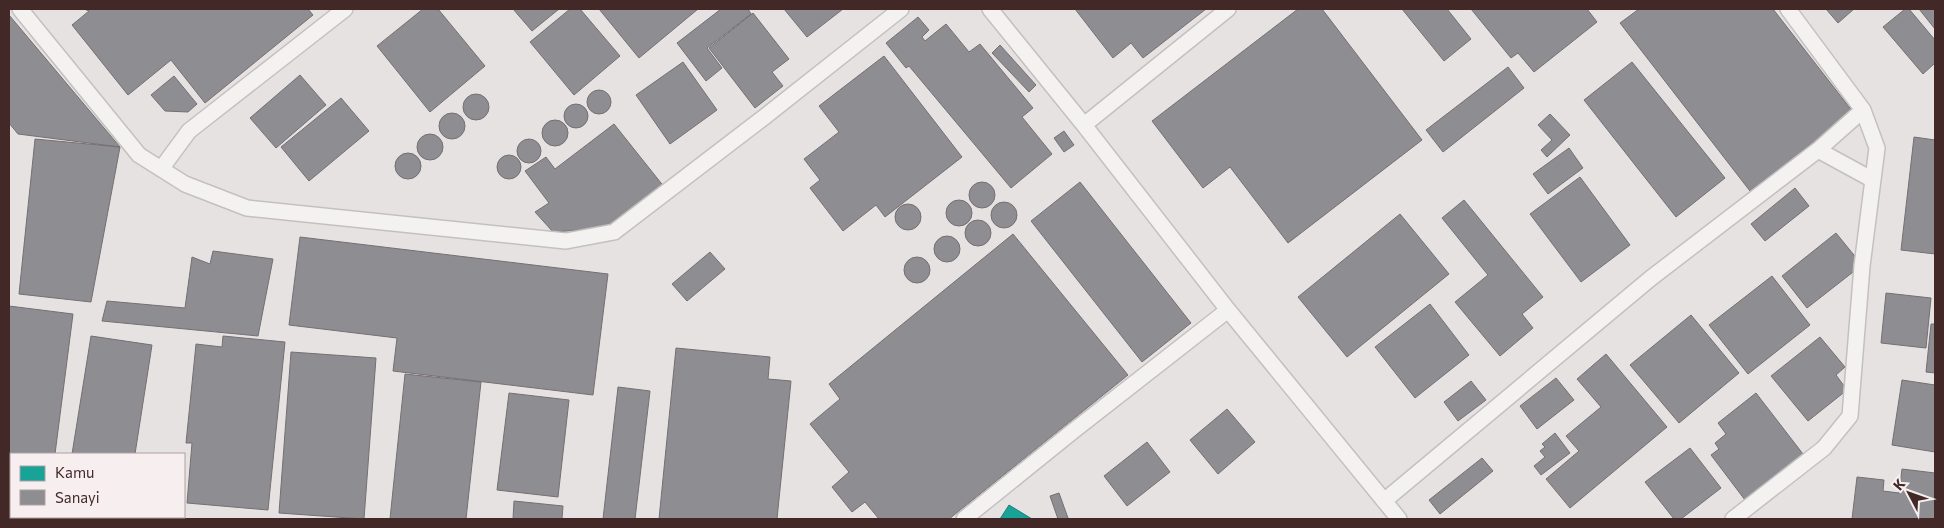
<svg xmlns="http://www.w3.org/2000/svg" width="1944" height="528" font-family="Commissioner,sans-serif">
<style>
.public{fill:#17a398;stroke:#247e76}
.industry{fill:#8d8d92;stroke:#766f72}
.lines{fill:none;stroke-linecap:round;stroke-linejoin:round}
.street-casing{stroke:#c5c0c0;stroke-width:18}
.street{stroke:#f4f1f1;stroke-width:15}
</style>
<rect width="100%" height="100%" fill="#e7e2e2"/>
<path class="public" d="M 1009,505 L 1032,519 L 1000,519 Z"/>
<path class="industry" d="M 84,9 L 308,9 L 313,15 L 205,103 L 171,60 L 128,95 L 72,25 L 89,11 Z
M 423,9 L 438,9 L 485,66 L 430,112 L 377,46 Z
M 513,9 L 559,9 L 532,31 Z
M 570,9 L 580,9 L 620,56 L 574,95 L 530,42 Z
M 599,9 L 698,9 L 639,58 Z
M 721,9 L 748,9 L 751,14 L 707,48 L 722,68 L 706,81 L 677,43 Z
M 784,9 L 843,9 L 807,37 Z
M 1075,9 L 1206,9 L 1143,58 L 1131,43 L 1113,58 Z
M 1298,9 L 1322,9 L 1422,140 L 1288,243 L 1230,167 L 1203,188 L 1152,121 Z
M 1402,9 L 1447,9 L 1471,39 L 1444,61 Z
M 1471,9 L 1587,9 L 1597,22 L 1534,72 L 1518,53 L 1511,58 Z
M 1639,9 L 1773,9 L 1853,112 L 1750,191 L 1620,23 Z
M 1826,9 L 1854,9 L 1838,23 Z
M 1905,9 L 1909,9 L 1935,40 L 1935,63 L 1923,74 L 1883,27 Z
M 1919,9 L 1935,9 L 1935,29 Z
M 753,13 L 789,59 L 772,72 L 783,86 L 755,108 L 709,48 Z
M 9,15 L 120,147 L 18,134 L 9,123 Z
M 918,17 L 929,30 L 922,37 L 925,41 L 946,24 L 969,52 L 980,44 L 1033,108 L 1022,117 L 1052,154 L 1011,188 L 909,66 L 906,68 L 886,43 Z
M 1000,45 L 1036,85 L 1029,92 L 992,53 Z
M 884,56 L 962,157 L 885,217 L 876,205 L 843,231 L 810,188 L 820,180 L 804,159 L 839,132 L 819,106 Z
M 683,62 L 717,110 L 670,144 L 636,95 Z
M 1632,62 L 1725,178 L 1676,217 L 1584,100 Z
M 1508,67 L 1524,88 L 1443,152 L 1426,130 Z
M 300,75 L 326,105 L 276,148 L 250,118 Z
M 174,76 L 197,104 L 188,112 L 165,111 L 151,95 Z
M587 102a12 12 0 1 1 24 0a12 12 0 1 1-24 0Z
M463 107a13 13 0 1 1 26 0a13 13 0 1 1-26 0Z
M 341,98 L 369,131 L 309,181 L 281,147 Z
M564 116a12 12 0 1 1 24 0a12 12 0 1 1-24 0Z
M439 126a13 13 0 1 1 26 0a13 13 0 1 1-26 0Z
M 1550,114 L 1570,135 L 1547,157 L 1541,150 L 1552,140 L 1538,125 Z
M542 133a13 13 0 1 1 26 0a13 13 0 1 1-26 0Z
M 614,124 L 665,188 L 609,228 L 553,232 L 535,212 L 549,203 L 525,171 L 546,157 L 555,169 Z
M 1064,131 L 1074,145 L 1064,152 L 1054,138 Z
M417 147a13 13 0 1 1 26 0a13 13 0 1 1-26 0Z
M 1914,137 L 1935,140 L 1935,254 L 1901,250 Z
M 35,139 L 120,147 L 91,302 L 19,294 Z
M517 151a12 12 0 1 1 24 0a12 12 0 1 1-24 0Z
M 1569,148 L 1583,168 L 1548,194 L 1533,174 Z
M395 166a13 13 0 1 1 26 0a13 13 0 1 1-26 0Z
M497 167a12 12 0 1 1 24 0a12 12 0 1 1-24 0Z
M 1580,177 L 1630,245 L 1581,282 L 1530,214 Z
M969 195a13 13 0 1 1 26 0a13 13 0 1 1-26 0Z
M 1080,182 L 1191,323 L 1142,362 L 1031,221 Z
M 1795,188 L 1809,206 L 1765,241 L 1751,224 Z
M946 213a13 13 0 1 1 26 0a13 13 0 1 1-26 0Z
M 1464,200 L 1543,297 L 1522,314 L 1533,328 L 1500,356 L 1455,302 L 1488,275 L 1442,218 Z
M991 215a13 13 0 1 1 26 0a13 13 0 1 1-26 0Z
M895 217a13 13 0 1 1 26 0a13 13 0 1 1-26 0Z
M 1400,214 L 1449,274 L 1347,357 L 1298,297 Z
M965 233a13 13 0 1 1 26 0a13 13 0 1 1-26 0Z
M 1836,233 L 1862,265 L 1807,308 L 1782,276 Z
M 1013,234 L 1128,375 L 949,519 L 879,519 L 865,502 L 852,512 L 832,487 L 849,472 L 810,424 L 840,399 L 829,384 Z
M934 249a13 13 0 1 1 26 0a13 13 0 1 1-26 0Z
M 300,237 L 608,274 L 593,395 L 393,371 L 397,338 L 289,325 Z
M 213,251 L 273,259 L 258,336 L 102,321 L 107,301 L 185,308 L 192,257 L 210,264 Z
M 710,252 L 725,269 L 687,301 L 672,284 Z
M904 270a13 13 0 1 1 26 0a13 13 0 1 1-26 0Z
M 1772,276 L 1810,325 L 1748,374 L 1709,325 Z
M 1886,293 L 1931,298 L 1926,348 L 1881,343 Z
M 1430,304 L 1469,355 L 1415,398 L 1375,347 Z
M 9,306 L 73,314 L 55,454 L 11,454 L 11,490 L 9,489 Z
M 1691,315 L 1739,373 L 1679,423 L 1630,365 Z
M 1931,324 L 1935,324 L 1935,373 L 1926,372 Z
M 91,336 L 152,345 L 135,454 L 72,454 Z
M 223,336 L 285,342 L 268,510 L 187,503 L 192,443 L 186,443 L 196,344 L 222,347 Z
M 1820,337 L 1845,367 L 1836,375 L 1847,390 L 1808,421 L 1771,376 Z
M 676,348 L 770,357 L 768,379 L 791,381 L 777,519 L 659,519 Z
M 291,352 L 376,358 L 364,519 L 279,513 Z
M 1606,354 L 1667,427 L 1570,508 L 1546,479 L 1579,451 L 1566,436 L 1601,407 L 1577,379 Z
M 405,374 L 481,382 L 466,519 L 390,519 Z
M 1556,378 L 1574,400 L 1537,429 L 1520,406 Z
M 1902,380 L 1935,385 L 1935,452 L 1892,445 Z
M 1471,381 L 1486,400 L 1458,421 L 1444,402 Z
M 618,387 L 650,391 L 635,519 L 603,519 Z
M 509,393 L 569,400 L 558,497 L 497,490 Z
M 1756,393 L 1803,454 L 1745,500 L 1711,455 L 1719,449 L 1715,443 L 1726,434 L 1718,423 Z
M 1227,409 L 1255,442 L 1218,474 L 1190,440 Z
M 1555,433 L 1570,453 L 1541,475 L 1534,466 L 1545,457 L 1540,451 L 1545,447 L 1542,444 Z
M 1147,442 L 1170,472 L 1127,506 L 1104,476 Z
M 1690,448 L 1721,488 L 1681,519 L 1674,519 L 1645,482 Z
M 1482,458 L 1493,471 L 1440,514 L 1429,500 Z
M 1902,469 L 1935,473 L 1935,519 L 1852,519 L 1857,477 L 1884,480 L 1883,491 L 1899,493 Z
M 1059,493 L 1068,518 L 1066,519 L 1058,519 L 1050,496 Z
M 514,501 L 563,506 L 562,519 L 513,519 Z"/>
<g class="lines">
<defs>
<path id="street" d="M 20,9 L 139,155 L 185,184 L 247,208 L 566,241 L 614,232 L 763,118 L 901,9
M 990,9 L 1084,125 L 1228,310 L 1399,519
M 1084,125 L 1228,9
M 1818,150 L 1873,180
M 161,169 L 189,131 L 345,9
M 1384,501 L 1651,278 L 1818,150 L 1863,110
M 964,519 L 1072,432 L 1228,310
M 1733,519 L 1824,448 L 1850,416 L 1862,266 L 1877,148 L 1863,110 L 1788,9"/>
</defs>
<use href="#street" class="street-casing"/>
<use href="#street" class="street"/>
</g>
<rect width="1944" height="528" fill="none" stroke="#422827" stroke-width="20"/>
<rect x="10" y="453" width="175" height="65" fill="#f7efef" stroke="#af9f9f"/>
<rect x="20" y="466" width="25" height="15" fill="#17a398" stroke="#af9f9f"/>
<text x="55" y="478" font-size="15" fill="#422827">Kamu</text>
<rect x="20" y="490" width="25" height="15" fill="#8d8d92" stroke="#af9f9f"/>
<text x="55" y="503" font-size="15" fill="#422827">Sanayi</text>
<g transform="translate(1909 493) rotate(311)" stroke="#f7efef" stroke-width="4" paint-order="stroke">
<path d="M0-4L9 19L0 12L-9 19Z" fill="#422827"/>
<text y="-8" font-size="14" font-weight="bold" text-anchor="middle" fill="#422827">K</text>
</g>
</svg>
